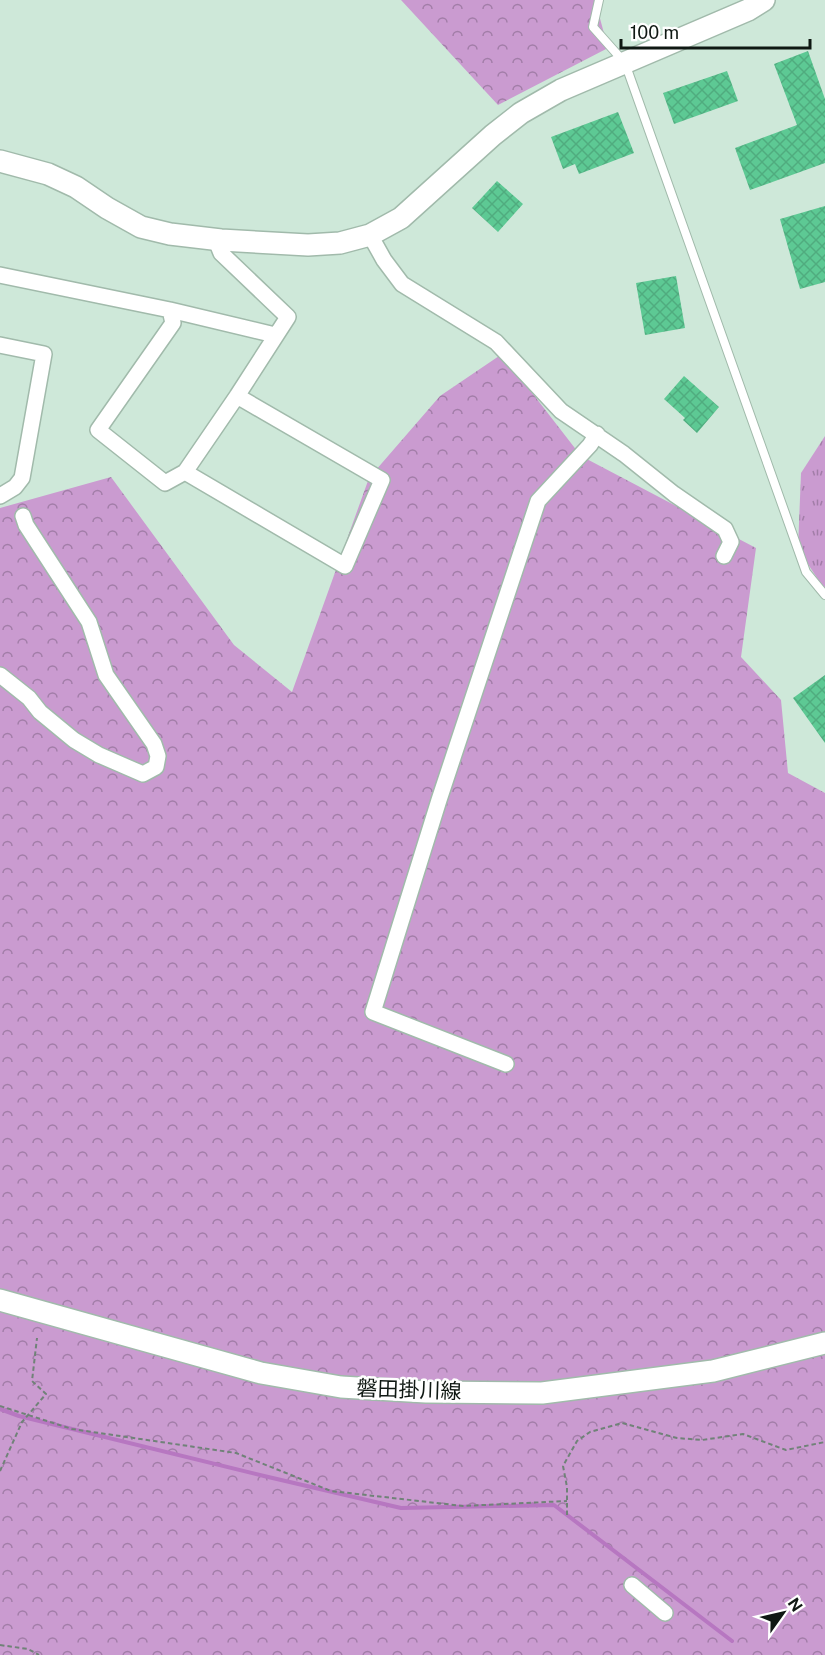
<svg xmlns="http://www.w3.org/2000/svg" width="825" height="1655" font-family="'Public Sans','Noto Sans JP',sans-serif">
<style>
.grass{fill:url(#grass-tufts)}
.forest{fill:url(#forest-crowns)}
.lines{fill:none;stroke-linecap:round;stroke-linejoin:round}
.stream{stroke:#b777c1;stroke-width:4}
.building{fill:url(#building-cross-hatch)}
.lane-casing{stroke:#a1baab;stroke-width:10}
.street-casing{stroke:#a1baab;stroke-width:18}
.secondary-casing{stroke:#a1baab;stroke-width:24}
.path{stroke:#708278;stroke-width:2;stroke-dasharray:4.5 3;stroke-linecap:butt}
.lane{stroke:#fff;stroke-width:8}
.street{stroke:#fff;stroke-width:15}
.secondary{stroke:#fff;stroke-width:21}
.labels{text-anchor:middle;stroke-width:5;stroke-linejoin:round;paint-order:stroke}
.street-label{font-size:21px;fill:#0f1813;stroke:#fff}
</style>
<defs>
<pattern id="grass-tufts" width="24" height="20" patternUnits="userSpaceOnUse" patternTransform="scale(1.5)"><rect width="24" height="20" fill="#ca9bd0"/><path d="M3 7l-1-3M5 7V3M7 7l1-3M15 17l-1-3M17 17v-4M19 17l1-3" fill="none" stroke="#a27da8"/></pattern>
<pattern id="forest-crowns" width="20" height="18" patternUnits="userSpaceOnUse" patternTransform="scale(1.5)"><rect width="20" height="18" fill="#ca9bd0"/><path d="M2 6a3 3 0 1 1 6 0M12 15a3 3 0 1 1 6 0" fill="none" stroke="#a27da8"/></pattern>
<pattern id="building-cross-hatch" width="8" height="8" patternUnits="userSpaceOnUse" patternTransform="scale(1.5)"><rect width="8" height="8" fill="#5dc994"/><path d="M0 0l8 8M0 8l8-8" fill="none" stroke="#50ac7f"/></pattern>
</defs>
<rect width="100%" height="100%" fill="#cee8d9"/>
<path class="grass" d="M 825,436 L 825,590 L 798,549 L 801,473 Z"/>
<path class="forest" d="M 401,0 L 595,0 L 608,48 L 498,105 Z
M 502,354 L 581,456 L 756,548 L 741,657 L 781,700 L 788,773 L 825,793 L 825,1655 L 0,1655 L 0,508 L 111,477 L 234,645 L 292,692 L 369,478 L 440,396 Z"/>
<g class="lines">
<path class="stream" d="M 0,1409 L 19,1416 L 264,1476 L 401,1508 L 554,1505 L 732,1641"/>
</g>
<path class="building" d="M 808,51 L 825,99 L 825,163 L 750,190 L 735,148 L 797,125 L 774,64 Z
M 727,71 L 738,101 L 674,124 L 663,93 Z
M 618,112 L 634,153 L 579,174 L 575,164 L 563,169 L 551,137 Z
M 497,181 L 523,204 L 498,232 L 472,208 Z
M 825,206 L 825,282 L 800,289 L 780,219 Z
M 676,276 L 685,328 L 645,335 L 636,283 Z
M 684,376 L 719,407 L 697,433 L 683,420 L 685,418 L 664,399 Z
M 825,675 L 825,743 L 793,698 Z"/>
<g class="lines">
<defs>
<path id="lane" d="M 599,0 L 593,27 L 625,63 L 806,572 L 825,595"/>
<path id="street" d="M 370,235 L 384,260 L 402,284 L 496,342 L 561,411 L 624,454 L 674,494 L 725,529 L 731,542 L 724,556
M 0,275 L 170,310 L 275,335
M 170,310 L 173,323 L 98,430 L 165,483 L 185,472 L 237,396 L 288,317 L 221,253 L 215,238
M 0,345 L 44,354 L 22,478 L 15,487 L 0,496
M 185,472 L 345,566 L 382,480 L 237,396
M 0,675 L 29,698 L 40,712 L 74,740 L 99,755 L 143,774 L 156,767 L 158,756 L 154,744 L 106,675 L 89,622 L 26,525 L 23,516
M 506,1064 L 373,1012 L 439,800 L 538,501 L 590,445 L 597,434
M 632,1585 L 665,1613"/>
<path id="secondary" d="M 0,161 L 48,174 L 76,187 L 107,208 L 141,227 L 170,234 L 221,240 L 308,245 L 340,243 L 370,235 L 401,218 L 493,135 L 521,113 L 561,90 L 748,10 L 764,0
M 0,1300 L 261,1373 L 341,1387 L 426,1392 L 542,1393 L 713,1371 L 825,1343"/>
</defs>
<use href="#lane" class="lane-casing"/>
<use href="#street" class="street-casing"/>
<use href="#secondary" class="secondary-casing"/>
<path class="path" d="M 0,1406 L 72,1429 L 236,1453 L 331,1491 L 463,1506 L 567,1501
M 0,1471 L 22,1422 L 46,1394 L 32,1381 L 37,1338
M 567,1515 L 567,1487 L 563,1466 L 577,1441 L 590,1432 L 622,1423 L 677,1438 L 702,1440 L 743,1434 L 786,1450 L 825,1442
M 0,1645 L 28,1649 L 39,1655"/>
<use href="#lane" class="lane"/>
<use href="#street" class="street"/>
<use href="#secondary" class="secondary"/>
</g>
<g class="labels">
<g class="street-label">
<text transform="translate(409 1390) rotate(2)" y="7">磐田掛川線</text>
</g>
</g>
<g transform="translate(783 1613) rotate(56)" stroke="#ffffff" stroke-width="4.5" paint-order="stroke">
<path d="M0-4.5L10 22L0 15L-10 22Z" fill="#0f1813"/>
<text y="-9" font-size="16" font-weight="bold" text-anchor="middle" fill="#0f1813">N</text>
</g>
<path d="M621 39v9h189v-9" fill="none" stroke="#0f1813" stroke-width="3"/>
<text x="630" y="39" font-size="18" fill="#0f1813" stroke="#ffffff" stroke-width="4.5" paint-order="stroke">100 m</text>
</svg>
